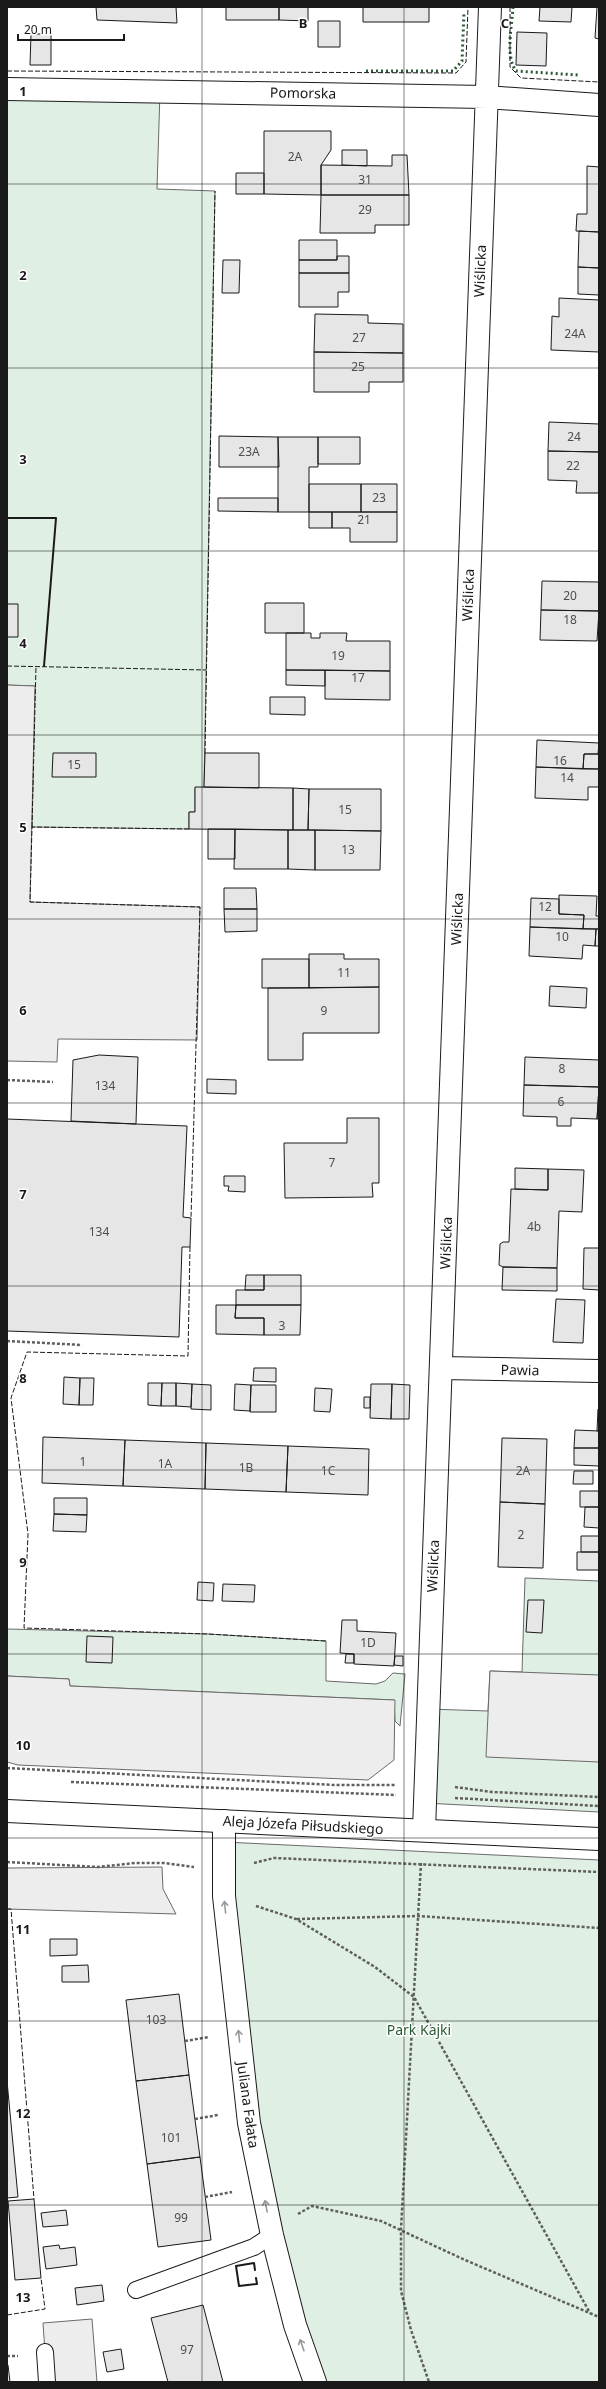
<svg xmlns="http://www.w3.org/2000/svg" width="606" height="2389" font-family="'Noto Sans',sans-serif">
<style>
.green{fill:#e0efe3;stroke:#6a6a6a}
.parking{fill:#ededed;stroke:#6a6a6a}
.building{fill:#e6e6e6;stroke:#1a1a1a}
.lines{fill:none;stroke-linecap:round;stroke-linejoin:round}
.service-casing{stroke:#1a1a1a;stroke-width:18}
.minor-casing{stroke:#1a1a1a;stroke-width:24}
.secondary-casing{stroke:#1a1a1a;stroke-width:24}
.path{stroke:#5f5f5f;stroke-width:2.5;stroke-dasharray:3 2;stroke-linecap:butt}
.service{stroke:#fff;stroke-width:16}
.minor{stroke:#fff;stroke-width:22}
.secondary{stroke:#fff;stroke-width:22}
.hedge{stroke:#2b5a34;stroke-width:3;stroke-dasharray:2 3;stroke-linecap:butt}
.fence{stroke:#1a1a1a;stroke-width:1;stroke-dasharray:5 2;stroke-linecap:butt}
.wall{stroke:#1a1a1a;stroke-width:2}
.oneway{stroke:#989898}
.grid{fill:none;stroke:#1a1a1a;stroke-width:1;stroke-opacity:0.55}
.labels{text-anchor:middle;stroke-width:3;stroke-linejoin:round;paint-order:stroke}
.number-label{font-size:12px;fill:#4d4d4d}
.street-label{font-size:14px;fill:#1a1a1a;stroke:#fff}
.park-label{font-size:14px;fill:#2b5a34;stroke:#fff}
.grid-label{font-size:13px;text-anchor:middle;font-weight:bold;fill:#1a1a1a;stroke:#fff;stroke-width:3;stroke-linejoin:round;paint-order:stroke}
</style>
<rect width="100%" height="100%" fill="#fff"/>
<path class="green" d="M 7,89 L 160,91 L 157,189 L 215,191 L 204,787 L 195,788 L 195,812 L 189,812 L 189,829 L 32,827 L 35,686 L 7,685 Z
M 525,1578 L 599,1581 L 599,1812 L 424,1803 L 428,1709 L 488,1711 L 490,1671 L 522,1672 Z
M 7,1629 L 208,1634 L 326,1641 L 326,1681 L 376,1684 L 385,1681 L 393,1673 L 405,1674 L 400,1726 L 395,1721 L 394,1700 L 70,1686 L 69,1679 L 7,1676 Z
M 224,1842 L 599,1860 L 599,2382 L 315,2382 L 272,2235 Z"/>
<path class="parking" d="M 7,685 L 35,686 L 30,902 L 200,907 L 197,1040 L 58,1039 L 57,1062 L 7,1061 Z
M 490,1671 L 599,1675 L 599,1762 L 486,1757 Z
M 7,1676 L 69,1679 L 70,1686 L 395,1700 L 394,1760 L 368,1780 L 18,1765 L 7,1762 Z
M 162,1867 L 163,1889 L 176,1914 L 7,1909 L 7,1868 Z
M 92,2319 L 97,2382 L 47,2382 L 43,2323 Z"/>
<path class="building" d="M 96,7 L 176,7 L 177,23 L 97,20 Z
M 226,7 L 279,7 L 279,20 L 226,20 Z
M 279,7 L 308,7 L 308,21 L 279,20 Z
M 363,7 L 429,7 L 429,22 L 363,22 Z
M 540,7 L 572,7 L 571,22 L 539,21 Z
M 597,7 L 599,7 L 599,39 L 595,38 Z
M 318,21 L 340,21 L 340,47 L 318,47 Z
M 517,32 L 547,33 L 546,66 L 516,65 Z
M 31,34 L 51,34 L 51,65 L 30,65 Z
M 264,131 L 331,131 L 331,150 L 321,165 L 321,195 L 264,194 Z
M 342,150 L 367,150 L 367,166 L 342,165 Z
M 392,155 L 407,155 L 409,195 L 321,195 L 321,165 L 392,166 Z
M 587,166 L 599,167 L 599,232 L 576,231 L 577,214 L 587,214 Z
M 236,173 L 264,173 L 264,194 L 236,194 Z
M 321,195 L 409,195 L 409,225 L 375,225 L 375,233 L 320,233 Z
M 579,231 L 599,232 L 599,268 L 578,267 Z
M 299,240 L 337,240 L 337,260 L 299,260 Z
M 337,256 L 349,256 L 349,273 L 299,273 L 299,260 L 337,260 Z
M 223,260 L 240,260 L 239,293 L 222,293 Z
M 578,267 L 599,268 L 599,295 L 578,294 Z
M 299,273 L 349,273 L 349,292 L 338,292 L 338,307 L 299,307 Z
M 559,298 L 599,300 L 599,352 L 551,350 L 552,316 L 559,317 Z
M 315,314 L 368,315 L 368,323 L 403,324 L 403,353 L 314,352 Z
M 314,352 L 403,353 L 403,382 L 369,382 L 369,392 L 314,392 Z
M 549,422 L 599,424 L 599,452 L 548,451 Z
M 219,436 L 278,437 L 279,467 L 219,467 Z
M 278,437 L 318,437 L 318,467 L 309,467 L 309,512 L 278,512 Z
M 318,437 L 360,437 L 360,464 L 318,464 Z
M 548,451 L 599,452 L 599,493 L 576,493 L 577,481 L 548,480 Z
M 309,484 L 361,484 L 361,512 L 309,512 Z
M 361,484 L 397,484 L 397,512 L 361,512 Z
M 218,498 L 278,498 L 278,512 L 218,511 Z
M 309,512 L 332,512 L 332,528 L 309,528 Z
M 332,512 L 397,512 L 397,542 L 350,542 L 350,528 L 332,528 Z
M 542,581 L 599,582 L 599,611 L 541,610 Z
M 265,603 L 304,603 L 304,633 L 265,633 Z
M 7,604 L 18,604 L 18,637 L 7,637 Z
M 541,610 L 599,611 L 597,641 L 540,640 Z
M 286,633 L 311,633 L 311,638 L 320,638 L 320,633 L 347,633 L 346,641 L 390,641 L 390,671 L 286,670 Z
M 286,670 L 325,670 L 325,686 L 286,685 Z
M 325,670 L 390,671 L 390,700 L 325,699 Z
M 270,697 L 305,697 L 305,715 L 270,714 Z
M 537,740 L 599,743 L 598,754 L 584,754 L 583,769 L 536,767 Z
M 53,753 L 96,753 L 96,777 L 52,777 Z
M 205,753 L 259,753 L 259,788 L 204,787 Z
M 584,754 L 599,754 L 599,769 L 583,769 Z
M 536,767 L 599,769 L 599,787 L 588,787 L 588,800 L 535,798 Z
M 195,787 L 293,788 L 293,830 L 189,829 L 189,812 L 195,812 Z
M 293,788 L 309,789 L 308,830 L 293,830 Z
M 309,789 L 381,789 L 381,831 L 308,830 Z
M 208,829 L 235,829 L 235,859 L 208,859 Z
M 235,829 L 288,830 L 288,869 L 234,869 Z
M 288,830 L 315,830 L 315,870 L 288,869 Z
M 315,830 L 381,831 L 380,870 L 315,870 Z
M 224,888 L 256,888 L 257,909 L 224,909 Z
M 559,895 L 597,896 L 596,916 L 599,916 L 599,929 L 583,929 L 584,915 L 559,914 Z
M 531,898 L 559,899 L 559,914 L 584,915 L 583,929 L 530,927 Z
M 224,909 L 257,909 L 257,931 L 225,932 Z
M 530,927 L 596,929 L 595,946 L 583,945 L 582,959 L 529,956 Z
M 596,929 L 599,929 L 599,946 L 595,946 Z
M 309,954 L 344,954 L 344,959 L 379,959 L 379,987 L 309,988 Z
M 262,959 L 309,959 L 309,988 L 262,988 Z
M 550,986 L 587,988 L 586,1008 L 549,1006 Z
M 379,987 L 379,1033 L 303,1033 L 303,1060 L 268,1060 L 268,988 Z
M 99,1055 L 138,1057 L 136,1124 L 71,1121 L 73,1060 Z
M 525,1057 L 599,1060 L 599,1087 L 524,1085 Z
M 207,1079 L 236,1080 L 236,1094 L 207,1093 Z
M 524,1085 L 599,1087 L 597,1119 L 571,1118 L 571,1126 L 557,1126 L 557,1117 L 523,1116 Z
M 599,1087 L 599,1119 L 597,1119 Z
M 347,1118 L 379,1118 L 379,1183 L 372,1183 L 373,1197 L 285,1198 L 284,1143 L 347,1143 Z
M 7,1119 L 187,1126 L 183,1217 L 191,1218 L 190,1247 L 182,1247 L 179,1337 L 7,1331 Z
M 515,1168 L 548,1169 L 548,1190 L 515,1189 Z
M 548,1169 L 584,1170 L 582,1212 L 559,1211 L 557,1268 L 503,1267 L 499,1265 L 500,1244 L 503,1242 L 509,1242 L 511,1189 L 548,1190 Z
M 224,1176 L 245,1176 L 245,1192 L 228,1191 L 229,1186 L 224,1186 Z
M 584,1248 L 599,1248 L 599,1290 L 583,1289 Z
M 503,1267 L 557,1268 L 557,1291 L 502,1290 Z
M 246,1275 L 264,1275 L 264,1290 L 245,1290 Z
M 264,1275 L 301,1275 L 301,1305 L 236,1305 L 236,1290 L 264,1290 Z
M 556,1299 L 585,1300 L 583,1343 L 553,1342 Z
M 216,1305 L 236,1305 L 235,1318 L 264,1318 L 264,1335 L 216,1334 Z
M 236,1305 L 301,1305 L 300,1335 L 264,1335 L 264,1318 L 235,1318 Z
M 254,1368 L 276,1368 L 276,1382 L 253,1381 Z
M 64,1377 L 80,1378 L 79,1405 L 63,1404 Z
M 80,1378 L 94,1378 L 93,1405 L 79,1405 Z
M 148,1383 L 162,1383 L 161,1406 L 148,1405 Z
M 162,1383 L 176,1383 L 176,1406 L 161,1406 Z
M 176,1383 L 192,1384 L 191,1407 L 176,1406 Z
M 192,1384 L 211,1385 L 211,1410 L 191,1409 Z
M 235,1384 L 251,1385 L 250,1411 L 234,1410 Z
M 371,1384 L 392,1384 L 391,1419 L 370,1418 Z
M 392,1384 L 410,1385 L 409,1419 L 391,1419 Z
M 251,1385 L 276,1385 L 276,1412 L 250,1412 Z
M 315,1388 L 332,1389 L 330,1412 L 314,1411 Z
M 364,1397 L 370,1397 L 370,1408 L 364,1408 Z
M 598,1409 L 599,1409 L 599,1431 L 597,1431 Z
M 575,1430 L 599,1431 L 599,1448 L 574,1448 Z
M 43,1437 L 125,1440 L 123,1486 L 42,1483 Z
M 502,1438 L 547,1439 L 545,1504 L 500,1502 Z
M 125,1440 L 206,1443 L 205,1489 L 123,1486 Z
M 206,1443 L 288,1446 L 286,1492 L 205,1489 Z
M 288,1446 L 369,1449 L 368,1495 L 286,1492 Z
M 574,1448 L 599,1448 L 599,1466 L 574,1465 Z
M 574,1471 L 593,1471 L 593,1484 L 573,1484 Z
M 580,1491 L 599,1491 L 599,1507 L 580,1507 Z
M 54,1498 L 87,1498 L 87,1515 L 54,1514 Z
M 500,1502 L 545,1504 L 543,1568 L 498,1567 Z
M 585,1507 L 599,1507 L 599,1528 L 584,1527 Z
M 54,1514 L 87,1515 L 86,1532 L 53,1531 Z
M 581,1536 L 599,1536 L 599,1552 L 581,1552 Z
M 577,1552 L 599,1552 L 599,1570 L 577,1570 Z
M 198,1582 L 214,1583 L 213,1601 L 197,1600 Z
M 223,1584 L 255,1585 L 254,1602 L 222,1601 Z
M 528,1600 L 544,1600 L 542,1633 L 526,1632 Z
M 342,1620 L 357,1620 L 357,1631 L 396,1633 L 394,1666 L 354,1664 L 354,1654 L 340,1653 Z
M 87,1636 L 113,1637 L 112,1663 L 86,1662 Z
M 346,1654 L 354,1654 L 354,1663 L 345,1663 Z
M 395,1656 L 403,1656 L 403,1666 L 394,1665 Z
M 50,1939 L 77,1939 L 77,1955 L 50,1956 Z
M 88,1965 L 89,1982 L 62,1982 L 62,1966 Z
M 179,1994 L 189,2075 L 136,2081 L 126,2000 Z
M 189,2075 L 200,2157 L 147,2164 L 136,2081 Z
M 7,2081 L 18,2197 L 7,2198 Z
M 200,2157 L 211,2240 L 158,2247 L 147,2164 Z
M 34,2199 L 41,2278 L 15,2280 L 8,2201 Z
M 66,2210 L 68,2225 L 43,2227 L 41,2213 Z
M 59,2245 L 60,2249 L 75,2247 L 77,2265 L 46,2269 L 43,2247 Z
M 102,2285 L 104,2301 L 77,2305 L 75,2288 Z
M 203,2305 L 223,2382 L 168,2382 L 151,2318 Z
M 121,2349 L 124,2369 L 107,2372 L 103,2352 Z
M 7,2365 L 8,2365 L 10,2382 L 7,2382 Z"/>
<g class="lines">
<defs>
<path id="service" d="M 136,2290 L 254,2247 L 272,2235
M 45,2352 L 47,2382"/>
<path id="minor" d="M 7,89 L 486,97 L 599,105
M 442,1368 L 599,1371
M 224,1821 L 224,1896 L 249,2123 L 272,2235 L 295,2325 L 315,2382
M 424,1830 L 490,7"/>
<path id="secondary" d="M 7,1811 L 599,1839"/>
</defs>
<use href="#service" class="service-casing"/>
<use href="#minor" class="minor-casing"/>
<use href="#secondary" class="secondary-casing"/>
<path class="path" d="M 7,1080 L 53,1082
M 7,1341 L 82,1345
M 7,1768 L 334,1785 L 396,1785
M 71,1782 L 396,1795
M 455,1787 L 492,1792 L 599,1797
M 455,1798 L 599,1806
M 7,1862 L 98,1867 L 135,1863 L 164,1863 L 194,1867
M 254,1863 L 274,1858 L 599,1872
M 421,1863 L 401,2229 L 401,2291 L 411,2330 L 429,2382
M 256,1906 L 296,1919 L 375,1967 L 414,1997 L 590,2313
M 297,1919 L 418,1916 L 599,1928
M 185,2041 L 209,2037
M 195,2119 L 218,2115
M 205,2197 L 232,2192
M 298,2214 L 312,2206 L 381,2221 L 465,2260 L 599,2317
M 7,2356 L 18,2356"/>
<use href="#service" class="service"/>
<use href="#minor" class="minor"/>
<use href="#secondary" class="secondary"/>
<path class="hedge" d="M 513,7 C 512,26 505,56 516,71 L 578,75
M 366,71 L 453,71 L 462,61 L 464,12"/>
<path class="fence" d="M 510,7 L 510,67 L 521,78 L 599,82
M 7,71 L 456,73 L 466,62 L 468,7
M 7,666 L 206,670
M 205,753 L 215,191
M 32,827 L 36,666
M 189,829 L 32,827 L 30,902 L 200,907 L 191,1218
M 190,1247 L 188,1356 L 27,1352 L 11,1398 L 28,1534 L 24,1628 L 208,1634 L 326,1641
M 7,1909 L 11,1909 L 34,2199
M 7,2315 L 45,2309 L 41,2278"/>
<path class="wall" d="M 7,518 L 56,518 L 44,666
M 255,2270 L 254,2263 L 236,2266 L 239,2286 L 257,2284 L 256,2278"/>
</g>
<defs><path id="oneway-shaft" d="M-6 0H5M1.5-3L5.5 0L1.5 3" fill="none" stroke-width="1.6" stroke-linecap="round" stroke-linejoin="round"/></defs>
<g class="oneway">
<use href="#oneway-shaft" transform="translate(225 1907) rotate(-96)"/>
<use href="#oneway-shaft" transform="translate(239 2036) rotate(-96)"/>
<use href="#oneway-shaft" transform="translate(266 2206) rotate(-101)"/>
<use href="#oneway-shaft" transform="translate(302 2345) rotate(-109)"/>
</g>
<path class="grid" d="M 202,7 L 202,2382M 404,7 L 404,2382M 7,184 L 599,184M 7,368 L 599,368M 7,551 L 599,551M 7,735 L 599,735M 7,919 L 599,919M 7,1103 L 599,1103M 7,1286 L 599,1286M 7,1470 L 599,1470M 7,1654 L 599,1654M 7,1838 L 599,1838M 7,2021 L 599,2021M 7,2205 L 599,2205"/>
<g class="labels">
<g class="number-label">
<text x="295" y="161">2A</text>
<text x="365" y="184">31</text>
<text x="365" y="214">29</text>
<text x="575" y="338">24A</text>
<text x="359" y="342">27</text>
<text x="358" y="371">25</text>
<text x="574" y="441">24</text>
<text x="249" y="456">23A</text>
<text x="573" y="470">22</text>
<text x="379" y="502">23</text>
<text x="364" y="524">21</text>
<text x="570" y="600">20</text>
<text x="570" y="624">18</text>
<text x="338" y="660">19</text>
<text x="358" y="682">17</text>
<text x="560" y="765">16</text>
<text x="74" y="769">15</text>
<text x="567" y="782">14</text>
<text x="345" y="814">15</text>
<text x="348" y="854">13</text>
<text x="545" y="911">12</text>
<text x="562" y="941">10</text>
<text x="344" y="977">11</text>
<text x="324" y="1015">9</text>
<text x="562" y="1073">8</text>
<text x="105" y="1090">134</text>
<text x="561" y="1106">6</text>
<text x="332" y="1167">7</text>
<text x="534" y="1231">4b</text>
<text x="99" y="1236">134</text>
<text x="282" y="1330">3</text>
<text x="83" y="1466">1</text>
<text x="165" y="1468">1A</text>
<text x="246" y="1472">1B</text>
<text x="328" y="1475">1C</text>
<text x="523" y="1475">2A</text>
<text x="521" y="1539">2</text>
<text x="368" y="1647">1D</text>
<text x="156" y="2024">103</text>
<text x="171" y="2142">101</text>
<text x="181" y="2222">99</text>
<text x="187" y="2354">97</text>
</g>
<g class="street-label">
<text transform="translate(303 93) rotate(1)" y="5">Pomorska</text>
<text transform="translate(480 271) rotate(-88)" y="5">Wiślicka</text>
<text transform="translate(468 595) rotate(-88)" y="5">Wiślicka</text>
<text transform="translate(457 919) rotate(-88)" y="5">Wiślicka</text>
<text transform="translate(446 1243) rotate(-88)" y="5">Wiślicka</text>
<text transform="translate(520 1370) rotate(1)" y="5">Pawia</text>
<text transform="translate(433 1566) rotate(-88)" y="5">Wiślicka</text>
<text transform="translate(303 1825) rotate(3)" y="5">Aleja Józefa Piłsudskiego</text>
<text transform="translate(248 2105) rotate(82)" y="5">Juliana Fałata</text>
</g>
<g class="park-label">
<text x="419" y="2035">Park Kajki</text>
</g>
</g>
<g class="grid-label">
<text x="303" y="28">B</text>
<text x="505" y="28">C</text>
<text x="23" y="96">1</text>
<text x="23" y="280">2</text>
<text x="23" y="464">3</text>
<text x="23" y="648">4</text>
<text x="23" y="832">5</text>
<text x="23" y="1015">6</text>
<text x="23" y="1199">7</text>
<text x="23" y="1383">8</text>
<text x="23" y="1567">9</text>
<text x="23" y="1750">10</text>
<text x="23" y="1934">11</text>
<text x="23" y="2118">12</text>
<text x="23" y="2302">13</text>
</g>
<rect width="606" height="2389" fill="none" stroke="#1a1a1a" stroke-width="16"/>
<path d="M18 34v6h106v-6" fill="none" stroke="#1a1a1a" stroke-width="2"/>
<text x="24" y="34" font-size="12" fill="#1a1a1a" stroke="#ffffff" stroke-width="3" paint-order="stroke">20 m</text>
</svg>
